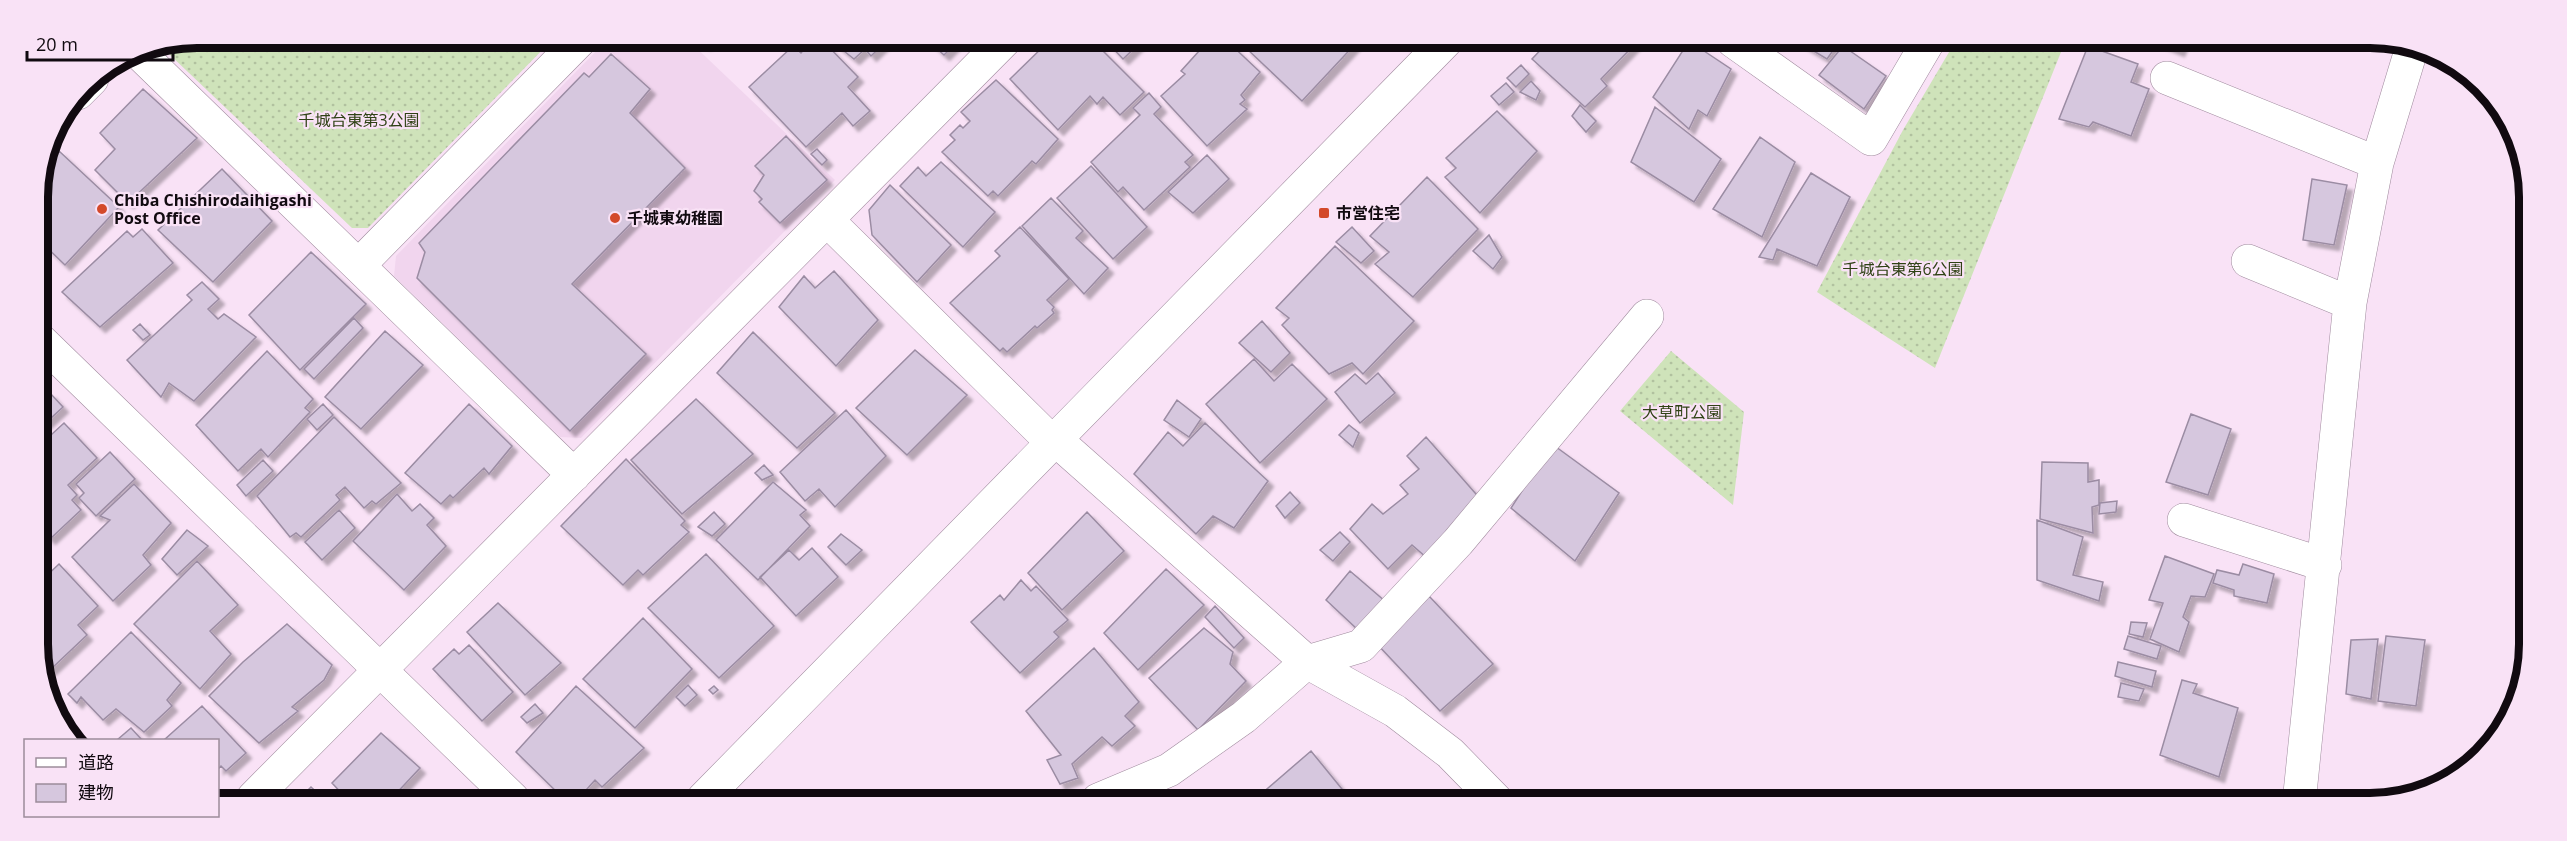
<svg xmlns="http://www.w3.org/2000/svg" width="2567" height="841" font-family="'Open Sans','Noto Sans JP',sans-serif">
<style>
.built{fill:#f1d5ee}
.grass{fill:url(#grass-dots)}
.building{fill:#d6c7de;stroke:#9b8ca3;stroke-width:1.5;filter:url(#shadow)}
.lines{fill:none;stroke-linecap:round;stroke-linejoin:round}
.minor-casing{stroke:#9f8a9d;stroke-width:34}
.tertiary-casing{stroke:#9f8a9d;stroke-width:34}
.minor{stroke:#fff;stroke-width:33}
.tertiary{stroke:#fff;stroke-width:33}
.poi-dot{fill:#d3492a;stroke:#f9e2f6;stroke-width:2}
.labels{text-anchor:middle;stroke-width:4.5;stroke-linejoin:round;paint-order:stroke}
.park-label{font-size:16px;fill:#2f4215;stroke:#f9e2f6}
.poi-label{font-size:16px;font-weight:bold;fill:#110a10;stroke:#f9e2f6;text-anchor:start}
.rim{fill:none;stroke:#110a10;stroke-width:8}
</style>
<defs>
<pattern id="grass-dots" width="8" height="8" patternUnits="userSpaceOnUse" patternTransform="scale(1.5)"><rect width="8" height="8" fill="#cfe3ba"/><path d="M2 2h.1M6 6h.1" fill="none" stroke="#b1c19f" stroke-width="1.8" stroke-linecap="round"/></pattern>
<filter id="shadow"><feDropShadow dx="5.5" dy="5.5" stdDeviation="1.5" flood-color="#0004"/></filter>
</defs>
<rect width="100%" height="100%" fill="#f9e2f6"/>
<path class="built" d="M 608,39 L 687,39 L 835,180 L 581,438 L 560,437 L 394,276 L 396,256 Z"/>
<path class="grass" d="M 197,38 L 554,38 L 368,228 L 352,228 L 168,53 L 169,43 Z
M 1955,42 L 2065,42 L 1935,368 L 1817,292 L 1903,130 Z
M 1671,351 L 1744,412 L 1733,505 L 1620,411 Z"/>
<path class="building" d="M 700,39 L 712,39 L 705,45 Z
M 813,39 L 821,39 L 858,77 L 848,87 L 870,111 L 853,126 L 842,113 L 806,147 L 749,87 L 793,46 L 801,53 Z
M 829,39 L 889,39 L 871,56 L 865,49 L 854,59 Z
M 926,39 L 958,39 L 959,40 L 944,55 Z
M 1050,40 L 1092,40 L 1144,92 L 1120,115 L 1103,97 L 1097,104 L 1090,96 L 1058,130 L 1010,79 Z
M 1105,40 L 1143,40 L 1123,59 Z
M 1209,40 L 1226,40 L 1260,72 L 1241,95 L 1245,100 L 1240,104 L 1247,109 L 1207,146 L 1161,96 L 1185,74 L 1181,71 Z
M 1253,40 L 1359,40 L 1302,101 L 1246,48 Z
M 1549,41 L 1638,41 L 1601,79 L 1607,86 L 1585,107 L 1532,59 Z
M 1689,41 L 1731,69 L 1707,116 L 1698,110 L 1689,129 L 1653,97 Z
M 1797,41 L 1839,42 L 1827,59 Z
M 2157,42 L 2183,42 L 2179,51 Z
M 1843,46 L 1886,76 L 1864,109 L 1819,75 Z
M 2088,46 L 2138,64 L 2131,82 L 2149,89 L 2131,136 L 2093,122 L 2089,127 L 2059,119 Z
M 611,54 L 650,89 L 630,113 L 685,168 L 572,284 L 646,354 L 570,431 L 417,278 L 425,252 L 419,243 L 584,73 L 589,77 Z
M 1521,65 L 1529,74 L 1516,87 L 1507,78 Z
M 996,80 L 1058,139 L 1036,164 L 1032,161 L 998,196 L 993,191 L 988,196 L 942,152 L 955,140 L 950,135 L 960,125 L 963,128 L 970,121 L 961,112 Z
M 1531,81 L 1540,91 L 1536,100 L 1520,92 Z
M 1506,83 L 1514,92 L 1499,105 L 1491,96 Z
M 143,89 L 197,138 L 128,203 L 95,170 L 115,149 L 100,133 Z
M 1149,93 L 1161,107 L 1154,114 L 1193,155 L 1185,162 L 1190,167 L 1144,210 L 1123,187 L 1118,192 L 1091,162 L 1140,115 L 1133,108 Z
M 1580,105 L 1596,121 L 1586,132 L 1572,116 Z
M 1655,107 L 1721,159 L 1694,202 L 1631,162 Z
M 1497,111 L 1537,151 L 1480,213 L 1445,177 L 1456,168 L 1446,158 Z
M 786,136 L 827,180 L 780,223 L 759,202 L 762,199 L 754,191 L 764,175 L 755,166 Z
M 1760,137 L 1795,162 L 1762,237 L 1713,209 Z
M 817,149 L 827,160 L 822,165 L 811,154 Z
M 59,151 L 119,207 L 65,265 L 38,239 L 38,187 L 42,169 Z
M 1207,155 L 1229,179 L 1193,213 L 1168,192 Z
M 941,162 L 995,212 L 963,247 L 900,186 L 918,167 L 926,176 Z
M 1091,166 L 1147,227 L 1113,259 L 1057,198 Z
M 222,169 L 272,221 L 213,282 L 158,230 Z
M 1811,173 L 1850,197 L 1817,266 L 1777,249 L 1773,260 L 1759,257 Z
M 1427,177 L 1478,229 L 1413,297 L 1375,264 L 1389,252 L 1370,236 Z
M 2312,179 L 2347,185 L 2334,245 L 2303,240 Z
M 890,185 L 951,245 L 917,282 L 872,235 L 869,210 Z
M 1051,198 L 1083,231 L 1076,238 L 1108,268 L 1084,294 L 1022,226 Z
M 1020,227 L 1069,279 L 1047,300 L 1054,307 L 1052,310 L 1054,313 L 1037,328 L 1035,326 L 1007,352 L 1003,348 L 1000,351 L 950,303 L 1000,256 L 995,251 Z
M 1352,227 L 1374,251 L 1361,263 L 1336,242 Z
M 142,229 L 173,263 L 100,327 L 62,292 L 127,231 L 133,237 Z
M 1489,235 L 1502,257 L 1493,269 L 1473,251 Z
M 1335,246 L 1414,321 L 1363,374 L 1352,363 L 1329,374 L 1282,325 L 1289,318 L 1276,308 Z
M 311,252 L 366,304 L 300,370 L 249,315 Z
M 834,271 L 878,320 L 836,366 L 779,307 L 804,276 L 815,288 Z
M 202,282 L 219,299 L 208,309 L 218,319 L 224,314 L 256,337 L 194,401 L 169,383 L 161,397 L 127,360 L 192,300 L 187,295 Z
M 354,318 L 363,328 L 314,379 L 304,369 Z
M 1262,321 L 1290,353 L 1271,372 L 1239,343 Z
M 140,324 L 150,335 L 143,340 L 133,330 Z
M 385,331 L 423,365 L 361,429 L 325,397 Z
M 753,332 L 835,413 L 797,448 L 717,373 Z
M 915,350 L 967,395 L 907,455 L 856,408 Z
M 267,351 L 313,399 L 305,408 L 310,412 L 268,457 L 261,449 L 238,471 L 196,425 Z
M 1254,359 L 1274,381 L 1292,364 L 1327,399 L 1260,463 L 1206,404 Z
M 1378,373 L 1395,393 L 1360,423 L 1335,392 L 1355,374 L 1366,384 Z
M 50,393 L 63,407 L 39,429 L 39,403 Z
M 696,399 L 753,454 L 682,514 L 631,460 Z
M 1177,400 L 1201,419 L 1189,437 L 1164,420 Z
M 323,404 L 333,415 L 317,430 L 307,419 Z
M 469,404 L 512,446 L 489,474 L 484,468 L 453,498 L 450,495 L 441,504 L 405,473 Z
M 846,410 L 886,456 L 835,507 L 819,489 L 805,501 L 780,472 Z
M 2191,414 L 2231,429 L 2208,495 L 2166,482 Z
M 334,417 L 401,483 L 376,504 L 372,501 L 364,508 L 345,487 L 336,495 L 340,500 L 301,537 L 296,533 L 290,537 L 257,496 Z
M 64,423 L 97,458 L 68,485 L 77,495 L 72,500 L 81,510 L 50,539 L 40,528 L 39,446 Z
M 1205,423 L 1268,481 L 1234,528 L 1213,516 L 1196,534 L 1134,474 L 1168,432 L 1183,446 Z
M 1349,425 L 1359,433 L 1353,447 L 1339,435 Z
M 1426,437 L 1483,502 L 1427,558 L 1412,545 L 1388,569 L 1350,529 L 1372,504 L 1383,514 L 1408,494 L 1400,485 L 1419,469 L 1407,456 Z
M 1552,444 L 1619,493 L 1575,561 L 1511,508 Z
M 110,452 L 135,479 L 96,516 L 79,498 L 84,493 L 76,484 Z
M 626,459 L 685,521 L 681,525 L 689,532 L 643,575 L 638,570 L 623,585 L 561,526 Z
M 263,460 L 273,471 L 246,496 L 237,485 Z
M 2042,462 L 2088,463 L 2088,482 L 2099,480 L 2099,505 L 2092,507 L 2093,533 L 2040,519 Z
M 764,465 L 773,475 L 762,480 L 755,473 Z
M 773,482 L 806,510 L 800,515 L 810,526 L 758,580 L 716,540 Z
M 134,484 L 171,523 L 143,555 L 151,565 L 113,601 L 72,557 L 110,520 L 100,516 Z
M 1290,492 L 1300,503 L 1285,518 L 1276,506 Z
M 397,494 L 412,511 L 420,504 L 434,518 L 427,525 L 446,546 L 404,590 L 353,541 Z
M 2117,501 L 2116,512 L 2099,514 L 2100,503 Z
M 339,510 L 355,528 L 322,560 L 305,542 Z
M 714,512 L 725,524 L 712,536 L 698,527 Z
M 1087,512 L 1124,551 L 1062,610 L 1028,573 Z
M 2037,520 L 2083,537 L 2073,575 L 2103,582 L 2099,601 L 2037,580 Z
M 187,530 L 208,546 L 177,575 L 162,559 Z
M 1340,532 L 1350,542 L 1333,561 L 1320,550 Z
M 841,534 L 862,550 L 846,565 L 828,547 Z
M 812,548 L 838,577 L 796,616 L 760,577 L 789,550 L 799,560 Z
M 706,554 L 774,626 L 719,678 L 648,608 Z
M 2165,556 L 2214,574 L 2205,597 L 2191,596 L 2183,617 L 2189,622 L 2179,652 L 2150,639 L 2163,603 L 2149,600 Z
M 197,561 L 238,605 L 210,631 L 231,654 L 200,689 L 134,624 Z
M 59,564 L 98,606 L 78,625 L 87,635 L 50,670 L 43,662 L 40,665 L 40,582 Z
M 2243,564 L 2274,574 L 2267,603 L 2234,596 L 2234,590 L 2213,583 L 2217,570 L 2239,575 Z
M 1166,569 L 1204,605 L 1138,670 L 1104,633 Z
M 1350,571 L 1386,602 L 1357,629 L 1326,600 Z
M 1021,580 L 1031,591 L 1036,586 L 1068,620 L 1054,632 L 1059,637 L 1020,673 L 971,622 L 1000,595 L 1004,600 Z
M 1429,596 L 1493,664 L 1440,711 L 1377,644 Z
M 498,603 L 561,663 L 525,695 L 467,632 Z
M 1215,606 L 1244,638 L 1234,648 L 1205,617 Z
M 643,618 L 692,669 L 635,728 L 583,679 Z
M 2131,622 L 2147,623 L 2143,637 L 2129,634 Z
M 287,624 L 332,665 L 324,680 L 292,707 L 298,711 L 259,743 L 209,696 L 243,662 Z
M 1204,628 L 1233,652 L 1230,664 L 1246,681 L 1198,730 L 1149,678 Z
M 131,632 L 181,683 L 167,700 L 172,706 L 144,732 L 116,709 L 103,720 L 81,697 L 77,703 L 68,694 Z
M 2128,636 L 2161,646 L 2157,659 L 2124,649 Z
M 2386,636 L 2425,640 L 2416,706 L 2378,701 Z
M 2378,639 L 2371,699 L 2346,694 L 2351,640 Z
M 469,645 L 513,692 L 482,721 L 433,669 L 454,649 L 459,654 Z
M 1094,648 L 1139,702 L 1125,716 L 1135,726 L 1112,746 L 1102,737 L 1072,764 L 1078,778 L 1060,784 L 1047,760 L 1061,755 L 1026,711 Z
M 2118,662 L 2156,671 L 2152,687 L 2115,676 Z
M 2182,680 L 2197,684 L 2193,693 L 2238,708 L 2219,777 L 2160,755 Z
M 2121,683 L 2144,689 L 2139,701 L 2118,697 Z
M 688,685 L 697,695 L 685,706 L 676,697 Z
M 576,686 L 644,748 L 602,787 L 595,780 L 578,799 L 564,799 L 516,752 Z
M 714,686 L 718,690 L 713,694 L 709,690 Z
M 535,704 L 543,713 L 527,723 L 521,717 Z
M 202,706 L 246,753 L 226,771 L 221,766 L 218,769 L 218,740 L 164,740 Z
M 131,728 L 142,740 L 117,740 Z
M 381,733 L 420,768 L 391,799 L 346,798 L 332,783 Z
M 1311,751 L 1346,794 L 1338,801 L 1253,801 Z
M 311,787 L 323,798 L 300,798 Z
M 602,792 L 608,799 L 594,799 Z"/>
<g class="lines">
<defs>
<path id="minor" d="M 1733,41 L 1871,139 L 1928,42
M 136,50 L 574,475
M 2167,78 L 2377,163
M 78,93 L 92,79
M 827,220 L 1053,443
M 2248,261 L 2350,303
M 359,265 L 582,38
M 39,339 L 513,799
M 1056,440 L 1307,662 L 1395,711 L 1450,753 L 1497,801
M 2184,520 L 2325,565
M 253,798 L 1005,40
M 1098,800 L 1169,770 L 1244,717 L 1307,662 L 1361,646 L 1458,542 L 1647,316
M 2299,803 L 2350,303 L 2377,163 L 2413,44"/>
<path id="tertiary" d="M 703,799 L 1446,41"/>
</defs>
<use href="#minor" class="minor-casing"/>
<use href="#tertiary" class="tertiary-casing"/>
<use href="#minor" class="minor"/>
<use href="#tertiary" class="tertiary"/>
</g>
<g class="poi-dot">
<circle cx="102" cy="209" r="6"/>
<rect x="1318" y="207" width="12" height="12" rx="3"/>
<circle cx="615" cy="218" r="6"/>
</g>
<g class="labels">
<g class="park-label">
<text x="359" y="126">千城台東第3公園</text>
<text x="1903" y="275">千城台東第6公園</text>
<text x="1682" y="418">大草町公園</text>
</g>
<g class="poi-label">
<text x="114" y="206">Chiba Chishirodaihigashi<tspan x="114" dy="18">Post Office</tspan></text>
<text x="1336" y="219">市営住宅</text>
<text x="627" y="224">千城東幼稚園</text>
</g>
</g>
<path d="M0 0H2567V841H0ZM197 48H2370A149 149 0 0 1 2519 197V644A149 149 0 0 1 2370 793H197A149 149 0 0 1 48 644V197A149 149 0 0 1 197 48Z" fill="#f9e2f6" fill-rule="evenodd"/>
<path class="rim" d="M197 48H2370A149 149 0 0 1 2519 197V644A149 149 0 0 1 2370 793H197A149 149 0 0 1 48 644V197A149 149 0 0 1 197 48Z"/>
<rect x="24" y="739" width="195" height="78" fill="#f9e2f6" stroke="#9c8c9a" stroke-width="1.5"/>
<rect x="36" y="758" width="30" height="9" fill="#ffffff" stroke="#9c8c9a" stroke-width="1.5"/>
<text x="78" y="769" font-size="18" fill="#110a10">道路</text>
<rect x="36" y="784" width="30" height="18" fill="#d6c7de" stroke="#9c8c9a" stroke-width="1.5"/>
<text x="78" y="799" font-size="18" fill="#110a10">建物</text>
<path d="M27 51v9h146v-9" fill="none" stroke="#110a10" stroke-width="3"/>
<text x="36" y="51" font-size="18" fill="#110a10" stroke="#f9e2f6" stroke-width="4.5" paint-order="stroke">20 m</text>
</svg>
